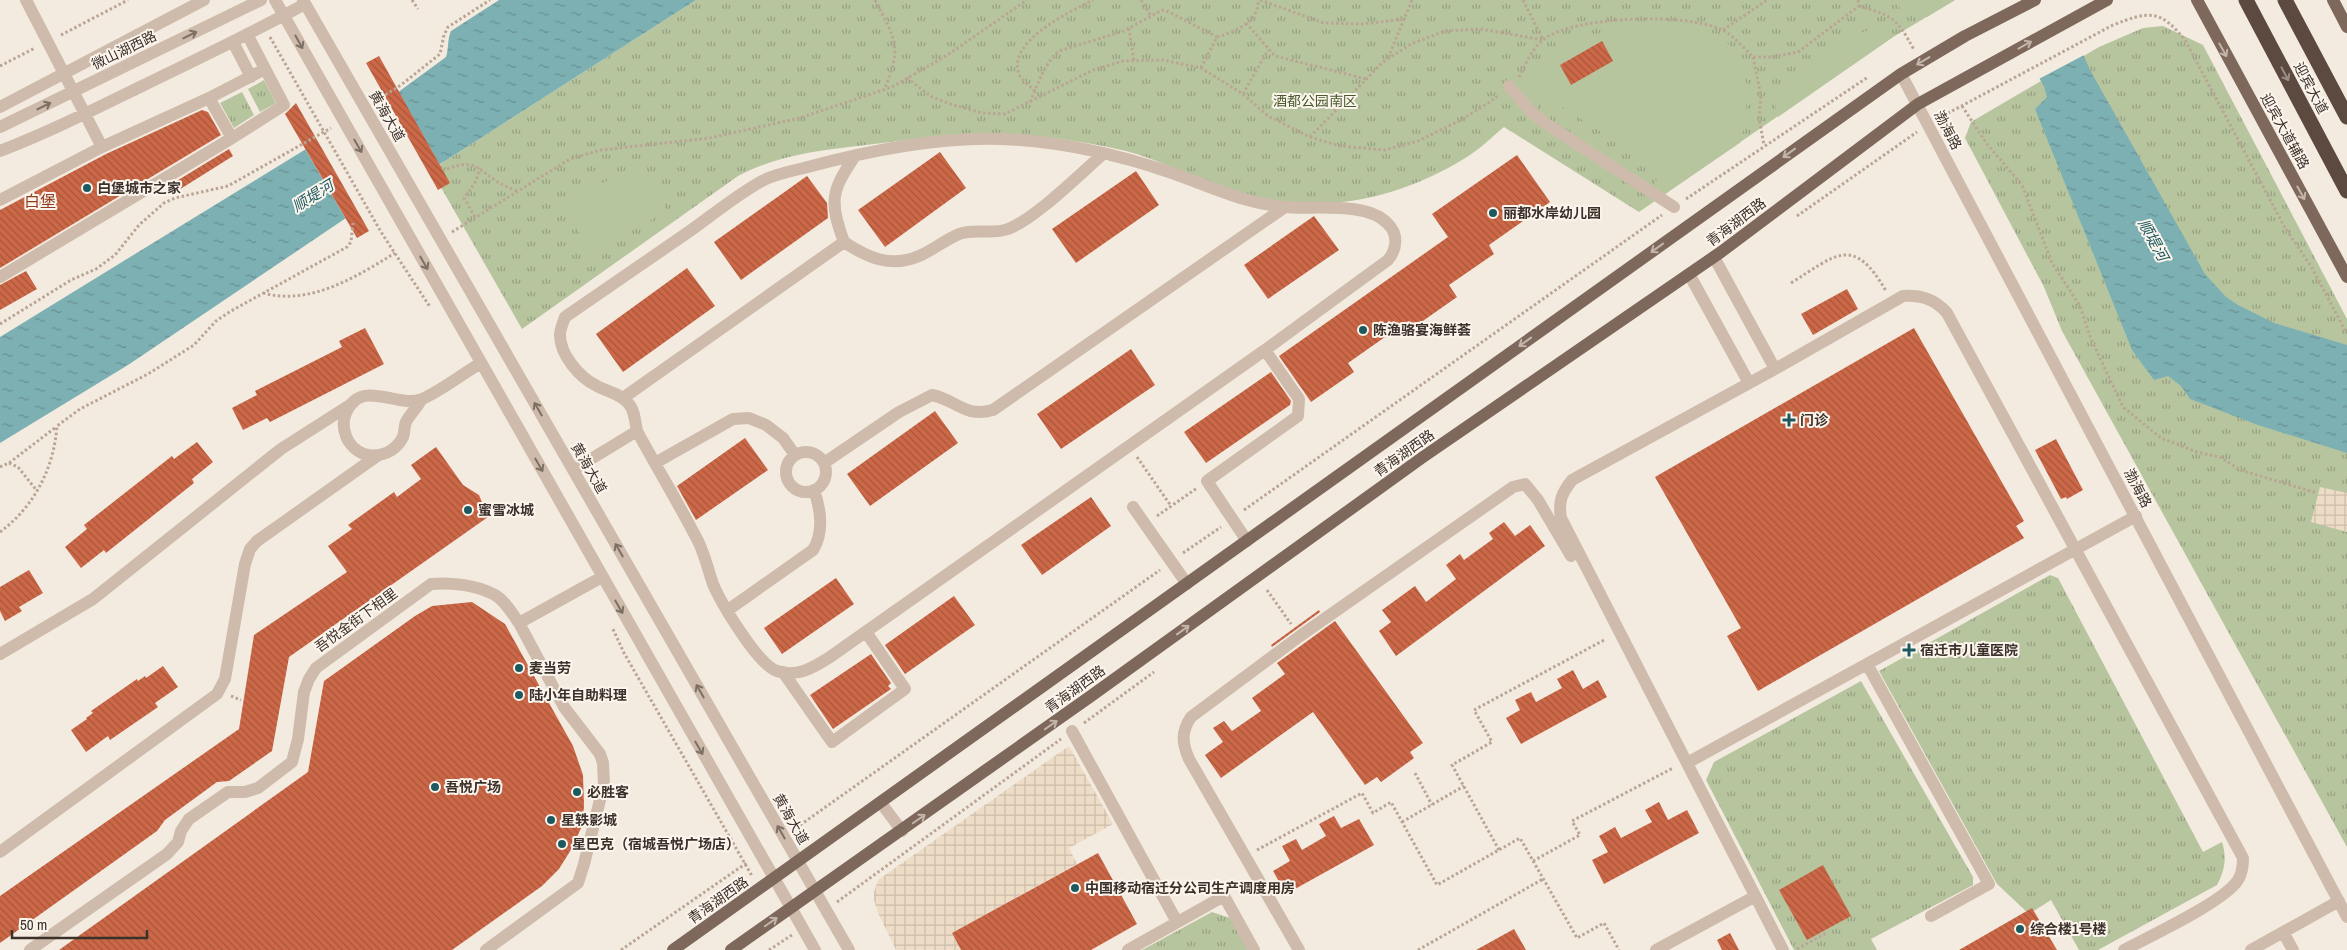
<svg xmlns="http://www.w3.org/2000/svg" width="2347" height="950" font-family="'Archivo Narrow','Noto Sans SC',sans-serif">
<style>
.grass{fill:url(#grass-tufts)}
.garden{fill:#b7c59e}
.plaza{fill:url(#plaza-grid)}
.water{fill:url(#water-ripples)}
.pier{fill:#f4ebe0}
.building{fill:url(#building-back-hatch)}
.lines{fill:none;stroke-linecap:round;stroke-linejoin:round}
.path{stroke:#baa595;stroke-width:3;stroke-dasharray:2.5 2.5;stroke-linecap:butt}
.minor{stroke:#cebbab;stroke-width:12}
.major{stroke:#7e675b;stroke-width:12}
.highway{stroke:#5c4a41;stroke-width:15}
.oneway{stroke:#7d6f64}
.oneway2{stroke:#c3b5ab}
.oneway3{stroke:#9c8e86}
.poi-dot{fill:#1d5a5f;stroke:#fbf5ed;stroke-width:2}
.labels{text-anchor:middle;stroke-width:4;stroke-linejoin:round;paint-order:stroke}
.street-label{font-size:14px;fill:#3b302a;stroke:#fbf5ed}
.park-label{font-size:14px;fill:#495b2c;stroke:#fbf5ed}
.poi-label{font-size:14px;font-weight:bold;fill:#3b302a;stroke:#fbf5ed;text-anchor:start}
.water-label{font-size:15px;font-style:italic;fill:#1d5a5f;stroke:#fbf5ed}
.quarter-label{font-size:16px;fill:#8f3b1f;stroke:#fbf5ed}
</style>
<defs>
<pattern id="grass-tufts" width="24" height="20" patternUnits="userSpaceOnUse" patternTransform="scale(1.25)"><rect width="24" height="20" fill="#b7c59e"/><path d="M3 7l-1-3M5 7V3M7 7l1-3M15 17l-1-3M17 17v-4M19 17l1-3" fill="none" stroke="#96a081"/></pattern>
<pattern id="plaza-grid" width="8" height="8" patternUnits="userSpaceOnUse" patternTransform="scale(1.25)"><rect width="8" height="8" fill="#eddcc6"/><path d="M0 4h8M4 0v8" fill="none" stroke="#ccbdaa"/></pattern>
<pattern id="water-ripples" width="26" height="14" patternUnits="userSpaceOnUse" patternTransform="scale(1.25)"><rect width="26" height="14" fill="#7db0b3"/><path d="M2 4q2-2 4 0t4 0M15 11q2-2 4 0t4 0" fill="none" stroke="#689092"/></pattern>
<pattern id="building-back-hatch" width="6" height="6" patternUnits="userSpaceOnUse" patternTransform="scale(1.25)"><rect width="6" height="6" fill="#cc6847"/><path d="M-1 5l2 2M0 0l6 6M5-1l2 2" fill="none" stroke="#a7563b"/></pattern>
</defs>
<rect width="100%" height="100%" fill="#f4ebe0"/>
<path class="grass" d="M 696,0 L 1955,0 L 1893,37 L 1639,212 L 1504,127 C 1492,137 1480,149 1467,157 C 1393,203 1311,217 1228,190 C 1193,178 1161,160 1126,151 C 1069,138 1008,130 950,135 C 922,137 894,142 866,145 C 821,150 778,155 738,176 L 522,329 L 431,170 Z
M 2163,26 L 2203,45 L 2347,319 L 2347,847 L 2062,331 L 2044,287 L 1965,138 L 1971,122 L 2099,47 L 2143,28 Z
M 264,80 L 276,103 L 260,112 L 248,89 Z
M 242,92 L 254,115 L 234,128 L 220,103 Z
M 2050,575 L 2058,578 L 2203,852 L 2222,842 C 2227,858 2225,870 2217,885 L 2098,950 L 2079,950 L 2051,900 L 2029,914 L 1997,884 L 1879,671 Z
M 1861,681 L 1973,877 L 1973,885 L 1871,939 L 1877,950 L 1794,950 L 1706,780 L 1714,762 Z
M 1212,912 L 1230,918 L 1248,950 L 1142,950 Z"/>
<path class="garden" d="M 1891,0 L 1955,0 L 1927,17 L 1917,11 L 1909,16 Z
M 1627,24 C 1650,25 1677,22 1699,28 C 1756,45 1750,95 1741,142 L 1665,194 L 1652,187 L 1662,171 L 1545,96 L 1537,109 L 1523,95 L 1521,87 C 1542,50 1589,36 1627,24 Z
M 1878,28 L 1893,37 L 1778,117 C 1776,108 1774,100 1778,91 C 1788,68 1854,31 1878,28 Z
M 640,162 L 667,211 L 591,254 L 564,205 Z"/>
<path class="plaza" d="M 2320,487 L 2347,493 L 2347,532 L 2311,522 Z
M 1069,746 L 1113,824 L 1069,848 L 1077,864 L 952,933 L 961,950 L 896,950 L 878,913 L 874,900 L 874,892 L 878,880 Z"/>
<path class="water" d="M 499,0 L 696,0 L 445,161 L 346,218 L 128,365 L 0,443 L 0,337 L 397,93 L 446,57 C 449,48 447,40 451,31 Z
M 1991,0 L 2059,0 L 2090,70 L 2205,274 L 2226,297 L 2238,305 L 2274,323 L 2347,345 L 2347,453 L 2258,425 L 2190,399 L 2181,386 L 2168,376 L 2154,380 L 2132,350 L 2035,109 L 2047,97 L 2044,86 Z"/>
<path class="pier" d="M 1988,0 L 2062,0 L 2086,54 L 2037,80 Z
M 397,89 L 441,167 L 347,221 L 304,147 Z"/>
<path class="building" d="M 1602,41 L 1613,61 L 1571,85 L 1560,65 Z
M 379,56 L 450,183 L 438,190 L 366,63 Z
M 296,103 L 369,231 L 357,238 L 285,114 Z
M 202,110 L 208,112 L 221,135 L 0,268 L 0,210 L 106,154 Z
M 229,149 L 233,156 L 174,193 L 170,185 Z
M 940,152 L 966,188 L 885,247 L 858,210 Z
M 1517,155 L 1550,202 L 1489,245 L 1494,254 L 1449,285 L 1457,297 L 1410,330 L 1405,323 L 1348,363 L 1354,372 L 1311,402 L 1279,356 L 1448,237 L 1432,214 Z
M 1136,171 L 1159,205 L 1076,263 L 1052,229 Z
M 807,176 L 827,203 L 828,218 L 741,280 L 714,242 Z
M 1314,216 L 1339,250 L 1268,299 L 1244,265 Z
M 687,268 L 715,306 L 623,372 L 596,334 Z
M 26,271 L 37,289 L 0,310 L 0,285 Z
M 1847,289 L 1858,309 L 1813,335 L 1801,314 Z
M 365,328 L 384,364 L 270,422 L 267,418 L 243,430 L 232,408 L 257,395 L 255,391 L 342,347 L 339,341 Z
M 1914,328 L 2024,521 L 2016,526 L 2024,538 L 1758,691 L 1727,636 L 1741,628 L 1655,477 Z
M 1131,349 L 1155,385 L 1061,449 L 1037,414 Z
M 1271,372 L 1291,401 L 1290,405 L 1206,463 L 1184,432 Z
M 935,411 L 958,443 L 870,506 L 847,474 Z
M 745,438 L 768,470 L 696,520 L 677,486 Z
M 2056,439 L 2083,490 L 2067,499 L 2066,497 L 2061,499 L 2035,450 Z
M 197,442 L 213,462 L 192,479 L 194,483 L 106,553 L 104,550 L 81,568 L 65,547 L 87,529 L 84,525 L 172,456 L 174,459 Z
M 436,447 L 463,485 L 479,495 L 488,517 L 289,657 L 272,751 L 229,781 L 217,782 L 165,820 L 157,831 L 0,943 L 0,896 L 239,729 L 254,635 L 347,572 L 328,546 L 352,529 L 348,525 L 394,492 L 397,497 L 421,479 L 411,465 Z
M 1091,497 L 1111,526 L 1042,575 L 1021,545 Z
M 1504,522 L 1515,536 L 1530,525 L 1545,546 L 1396,656 L 1379,631 L 1391,622 L 1382,610 L 1415,586 L 1426,602 L 1456,579 L 1446,565 L 1460,554 L 1464,560 L 1493,539 L 1489,533 Z
M 29,570 L 43,593 L 19,607 L 22,611 L 5,621 L 0,611 L 0,587 Z
M 836,578 L 854,604 L 782,654 L 764,628 Z
M 954,596 L 975,625 L 905,674 L 885,645 Z
M 472,602 L 505,624 L 573,746 L 583,775 L 584,806 L 582,826 L 572,848 L 559,869 L 542,886 L 452,950 L 59,950 L 308,772 L 324,681 L 415,616 L 432,606 Z
M 1319,610 L 1320,612 L 1272,647 L 1271,645 Z
M 1335,621 L 1423,743 L 1410,752 L 1414,758 L 1381,782 L 1377,777 L 1365,785 L 1313,712 L 1221,778 L 1205,755 L 1223,742 L 1213,728 L 1224,721 L 1232,731 L 1261,711 L 1252,698 L 1285,674 L 1277,663 Z
M 871,654 L 891,683 L 888,686 L 891,689 L 833,729 L 810,695 Z
M 163,666 L 178,687 L 155,703 L 158,707 L 110,740 L 108,736 L 86,752 L 71,730 L 87,719 L 86,718 L 93,713 L 91,711 L 137,679 L 138,681 L 145,676 L 146,678 Z
M 1573,670 L 1583,689 L 1598,680 L 1607,697 L 1521,744 L 1506,718 L 1520,710 L 1515,700 L 1531,692 L 1536,702 L 1562,688 L 1557,679 Z
M 1659,802 L 1668,820 L 1687,810 L 1699,833 L 1604,884 L 1592,860 L 1608,852 L 1599,836 L 1615,827 L 1621,838 L 1652,822 L 1645,810 Z
M 1334,816 L 1341,828 L 1359,819 L 1374,845 L 1286,894 L 1273,871 L 1290,861 L 1282,846 L 1296,839 L 1302,850 L 1326,836 L 1319,824 Z
M 1098,853 L 1137,924 L 1091,950 L 961,950 L 952,933 Z
M 1823,865 L 1851,916 L 1807,940 L 1779,890 Z
M 2032,908 L 2057,950 L 1959,950 Z
M 1514,929 L 1526,950 L 1476,950 Z
M 1730,933 L 1739,950 L 1722,950 L 1717,940 Z"/>
<g class="lines">
<path class="path" d="M 412,0 L 418,9
M 875,0 C 895,39 903,46 884,90
M 1141,0 L 1151,16
M 1260,0 L 1324,23 L 1363,24 L 1403,19
M 1523,0 L 1543,40
M 1859,6 C 1893,16 1897,18 1914,50
M 1246,23 L 1275,56 L 1366,79
M 1129,28 L 1134,61
M 1723,30 L 1767,0
M 61,35 L 128,0
M 270,37 L 381,232 L 430,307
M 1753,57 L 1761,96 L 1759,118 L 1764,145
M 1388,58 L 1412,0
M 0,66 L 35,48
M 1201,68 L 1217,37 C 1235,32 1259,22 1258,0
M 1519,77 C 1525,65 1533,47 1544,39 C 1576,16 1686,12 1722,30 C 1733,35 1744,48 1753,57 L 1773,57 L 1798,52 L 1859,6 L 1858,0
M 907,78 L 932,97 L 953,105 L 982,113 L 1005,114 L 1093,70 L 1123,61 L 1163,60 L 1201,68 L 1243,94 L 1268,116 L 1310,137 L 1340,146 L 1385,150 L 1418,141 L 1459,121 L 1490,102 L 1499,95
M 1035,91 C 1030,86 1022,81 1019,74 C 1006,42 1071,11 1093,0
M 1243,94 L 1268,50
M 377,100 L 401,85 L 440,54 L 444,35 L 448,27 L 490,0
M 1030,102 C 1038,84 1044,64 1059,51 L 1124,31 L 1162,10 L 1169,12 L 1217,37
M 1962,106 L 1987,144 L 2022,185 L 2052,263 L 2080,306 L 2091,339 L 2123,407 L 2161,438 L 2197,452 L 2220,457 L 2240,470 L 2317,493
M 1939,118 L 2113,25 C 2149,11 2160,9 2185,40 L 2284,226 L 2312,268 L 2347,334
M 1310,137 L 1383,62 L 1411,44 L 1445,31 L 1481,29 L 1543,40
M 447,169 C 473,159 476,167 496,181 C 502,185 510,188 517,191
M 1686,199 L 1868,77
M 1797,216 L 1917,132
M 475,217 L 464,198 L 476,181 L 480,168
M 452,232 L 570,159 L 601,150 L 710,138 L 800,118 L 892,87 L 949,54 L 1027,0
M 1791,283 C 1836,255 1853,234 1886,291
M 263,293 C 310,306 356,277 395,253
M 0,324 L 71,280 L 96,269 L 115,255 L 139,225 L 164,203 L 175,198 L 228,186 L 331,128
M 1137,457 L 1171,506
M 9,463 L 18,467 L 37,491
M 0,467 L 9,463 L 56,427
M 1244,510 L 1662,215
M 1157,516 L 1197,488
M 0,532 C 34,507 54,468 57,426 L 80,409 L 148,374 L 194,345 L 216,321 L 231,311 L 347,247 L 351,242 L 353,223
M 1183,553 L 1221,527
M 1267,590 L 1291,624
M 613,629 L 624,653 L 752,876
M 231,696 L 241,700
M 1084,723 L 1154,672
M 1415,773 L 1432,805
M 1402,822 L 1464,786
M 796,828 L 1160,570
M 1257,850 L 1362,793 L 1373,813 L 1391,802 L 1437,885 L 1520,838 L 1577,938 L 1604,923 L 1619,950
M 1499,850 L 1452,765 L 1492,742 L 1474,710 L 1606,639
M 1533,861 L 1580,835 L 1572,821 L 1673,768
M 837,902 L 1061,739
M 1797,949 L 1828,932
M 621,950 L 748,862
M 769,950 L 792,935
M 1418,950 L 1543,879"/>
<path class="minor" d="M 26,0 L 102,147
M 275,0 L 815,950
M 303,0 L 849,950
M 233,42 L 251,77
M 1901,74 L 2347,917
M 1509,86 L 1530,111 L 1545,123 L 1674,207
M 0,107 L 204,0
M 0,127 L 261,0
M 232,138 L 284,105 L 247,34
M 0,151 C 49,132 95,109 142,86 C 197,59 252,33 305,4
M 0,200 L 102,147 L 209,98 L 265,69
M 844,242 C 829,202 831,191 855,156
M 1714,257 L 1775,369
M 1689,274 L 1749,383
M 0,277 L 232,138 L 209,98
M 623,398 L 844,242 C 868,258 891,268 919,256 C 933,250 945,240 959,234 C 974,228 992,235 1008,229 C 1035,219 1080,174 1103,154
M 421,400 C 417,408 410,414 406,422 C 404,426 405,432 403,437 C 396,451 380,459 364,454 C 356,451 349,444 346,436 C 343,428 343,420 346,413 C 361,377 397,409 422,399 C 442,390 462,374 481,363
M786 472a20 20 0 1 1 40 0a20 20 0 1 1-40 0Z
M 655,463 L 733,419 L 749,418 L 766,425 L 783,438 L 795,455
M 824,463 L 899,412 L 932,395 C 957,400 964,418 993,410 L 1285,207
M 573,470 L 637,431
M 1133,507 L 1187,584
M 1247,541 L 1207,481 L 1298,416 L 1299,399 L 1265,350 L 1388,260 C 1397,249 1399,234 1387,223 C 1366,201 1312,210 1284,207 C 1239,202 1210,186 1169,172 C 1116,154 1057,141 1001,139 C 936,137 867,151 804,168 C 791,171 776,174 764,180 C 740,192 710,217 687,233 C 647,261 606,289 565,317 C 563,323 560,329 560,335 C 560,355 580,378 597,386 C 608,392 619,393 628,403 C 635,410 635,422 637,431 C 657,468 679,504 698,541 C 705,555 708,570 713,584 C 721,603 758,665 777,671 C 797,678 814,667 830,657 L 1265,350
M 728,610 L 813,550 C 824,532 821,510 814,490
M 0,654 L 93,599 L 281,449 L 353,403
M 1867,664 L 1989,884 L 1931,916
M 783,672 L 832,742 L 905,689 L 866,632
M 1072,731 L 1177,922
M 1687,763 L 2136,516
M 881,803 L 902,831
M 0,852 L 217,694 L 225,679 L 245,564 L 250,549 L 257,541 L 377,456
M 2283,932 L 2293,950
M 30,950 L 167,854 L 178,842 L 181,831 L 189,819 L 228,792 L 245,792 L 258,788 L 292,762 L 298,739 L 304,692 L 309,679 L 316,668 L 431,584 C 450,582 476,585 493,594 C 504,599 512,613 519,623 L 602,577
M 486,950 L 578,883 L 584,864 L 604,784 L 603,763 L 600,754 L 564,707 L 519,623
M 1128,950 L 1224,896 L 1254,950
M 1299,950 L 1189,759 C 1182,743 1181,732 1191,717 L 1300,636 L 1513,487 L 1525,484 L 1538,500 L 1571,556
M 1656,950 L 1752,898
M 1783,950 L 1561,518 C 1558,501 1562,493 1572,480 L 1775,369 L 1903,296 C 1921,295 1935,299 1947,313 L 2243,858 C 2243,866 2242,874 2238,880 C 2224,902 2150,936 2124,950
M 2251,950 L 2339,901"/>
<path class="major" d="M 2197,0 L 2347,277
M 2333,0 L 2347,27
M 673,950 L 1901,74 L 1965,36 L 2035,0
M 731,950 L 1091,696 L 1423,457 L 1721,252 L 1918,104 L 2107,0"/>
<path class="highway" d="M 2246,0 L 2347,191
M 2285,0 L 2347,117"/>
</g>
<defs><path id="oneway-shaft" d="M-6 0H5M1.5-3L5.5 0L1.5 3" fill="none" stroke-width="1.6" stroke-linecap="round" stroke-linejoin="round" transform="scale(1.25)"/></defs>
<g class="oneway">
<use href="#oneway-shaft" transform="translate(190 35) rotate(-26)"/>
<use href="#oneway-shaft" transform="translate(299 42) rotate(61)"/>
<use href="#oneway-shaft" transform="translate(44 106) rotate(-26)"/>
<use href="#oneway-shaft" transform="translate(358 146) rotate(60)"/>
<use href="#oneway-shaft" transform="translate(424 263) rotate(60)"/>
<use href="#oneway-shaft" transform="translate(538 409) rotate(-120)"/>
<use href="#oneway-shaft" transform="translate(539 465) rotate(60)"/>
<use href="#oneway-shaft" transform="translate(619 550) rotate(-120)"/>
<use href="#oneway-shaft" transform="translate(619 607) rotate(60)"/>
<use href="#oneway-shaft" transform="translate(700 691) rotate(-120)"/>
<use href="#oneway-shaft" transform="translate(699 748) rotate(60)"/>
<use href="#oneway-shaft" transform="translate(781 832) rotate(-120)"/>
</g>
<g class="oneway2">
<use href="#oneway-shaft" transform="translate(2025 45) rotate(-29)"/>
<use href="#oneway-shaft" transform="translate(2223 50) rotate(61)"/>
<use href="#oneway-shaft" transform="translate(1923 61) rotate(149)"/>
<use href="#oneway-shaft" transform="translate(1789 153) rotate(144)"/>
<use href="#oneway-shaft" transform="translate(2301 193) rotate(61)"/>
<use href="#oneway-shaft" transform="translate(1657 248) rotate(144)"/>
<use href="#oneway-shaft" transform="translate(1525 342) rotate(144)"/>
<use href="#oneway-shaft" transform="translate(1183 630) rotate(-36)"/>
<use href="#oneway-shaft" transform="translate(1051 725) rotate(-35)"/>
<use href="#oneway-shaft" transform="translate(919 819) rotate(-35)"/>
<use href="#oneway-shaft" transform="translate(771 922) rotate(-35)"/>
</g>
<use class="oneway3" href="#oneway-shaft" transform="translate(2285 74) rotate(62)"/>
<g class="poi-dot">
<circle cx="87" cy="188" r="5"/>
<circle cx="1493" cy="213" r="5"/>
<circle cx="1363" cy="330" r="5"/>
<path d="M1786.5 412.5h5v5h5v5h-5v5h-5v-5h-5v-5h5z"/>
<circle cx="468" cy="510" r="5"/>
<path d="M1906.5 642.5h5v5h5v5h-5v5h-5v-5h-5v-5h5z"/>
<circle cx="519" cy="668" r="5"/>
<circle cx="519" cy="695" r="5"/>
<circle cx="435" cy="787" r="5"/>
<circle cx="577" cy="792" r="5"/>
<circle cx="551" cy="820" r="5"/>
<circle cx="562" cy="844" r="5"/>
<circle cx="1075" cy="888" r="5"/>
<circle cx="2020" cy="929" r="5"/>
</g>
<g class="labels">
<g class="street-label">
<text transform="translate(124 50) rotate(-26)" y="5">微山湖西路</text>
<text transform="translate(2311 88) rotate(62)" y="5">迎宾大道</text>
<text transform="translate(387 116) rotate(60)" y="5">黄海大道</text>
<text transform="translate(1948 130) rotate(62)" y="5">渤海路</text>
<text transform="translate(2285 131) rotate(61)" y="5">迎宾大道辅路</text>
<text transform="translate(1736 222) rotate(-37)" y="5">青海湖西路</text>
<text transform="translate(1404 453) rotate(-35)" y="5">青海湖西路</text>
<text transform="translate(589 468) rotate(60)" y="5">黄海大道</text>
<text transform="translate(2138 488) rotate(62)" y="5">渤海路</text>
<text transform="translate(356 620) rotate(-36)" y="5">吾悦金街下相里</text>
<text transform="translate(1075 689) rotate(-36)" y="5">青海湖西路</text>
<text transform="translate(791 819) rotate(60)" y="5">黄海大道</text>
<text transform="translate(718 900) rotate(-35)" y="5">青海湖西路</text>
</g>
<g class="park-label">
<text x="1315" y="106">酒都公园南区</text>
</g>
<g class="poi-label">
<text x="97" y="193">白堡城市之家</text>
<text x="1503" y="218">丽都水岸幼儿园</text>
<text x="1373" y="335">陈渔骆宴海鲜荟</text>
<text x="1800" y="425">门诊</text>
<text x="478" y="515">蜜雪冰城</text>
<text x="1920" y="655">宿迁市儿童医院</text>
<text x="529" y="673">麦当劳</text>
<text x="529" y="700">陆小年自助料理</text>
<text x="445" y="792">吾悦广场</text>
<text x="587" y="797">必胜客</text>
<text x="561" y="825">星轶影城</text>
<text x="572" y="849">星巴克（宿城吾悦广场店）</text>
<text x="1085" y="893">中国移动宿迁分公司生产调度用房</text>
<text x="2030" y="934">综合楼1号楼</text>
</g>
<g class="water-label">
<text transform="translate(313 196) rotate(-32)" y="5">顺堤河</text>
<text transform="translate(2153 240) rotate(61)" y="5">顺堤河</text>
</g>
<g class="quarter-label">
<text x="40" y="207">白堡</text>
</g>
</g>
<path d="M12 930v8h135v-8" fill="none" stroke="#3b302a" stroke-width="2.5"/>
<text x="20" y="930" font-size="15" fill="#3b302a" stroke="#fbf5ed" stroke-width="4" paint-order="stroke">50 m</text>
</svg>
